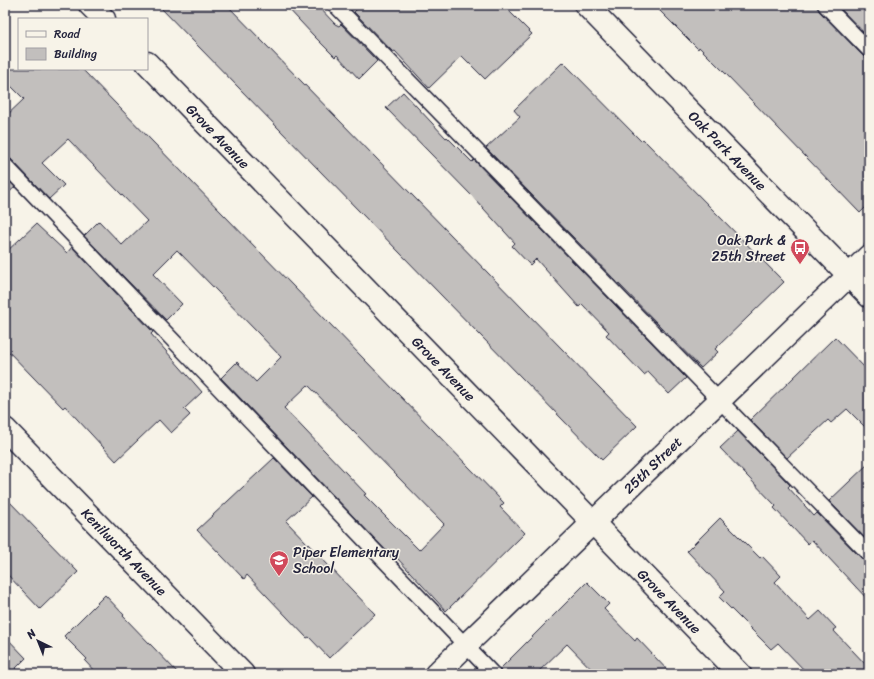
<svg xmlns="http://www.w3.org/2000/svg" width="874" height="679" font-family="Sriracha,sans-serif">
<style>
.building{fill:#c2bfbd;stroke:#22223b;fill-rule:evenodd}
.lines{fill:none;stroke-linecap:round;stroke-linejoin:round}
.service-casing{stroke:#22223b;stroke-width:17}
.minor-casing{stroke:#22223b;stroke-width:25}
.tertiary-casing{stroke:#22223b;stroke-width:25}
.service{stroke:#f7f3e8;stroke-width:14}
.minor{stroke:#f7f3e8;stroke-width:22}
.tertiary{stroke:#f7f3e8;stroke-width:22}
.labels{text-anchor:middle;stroke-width:3;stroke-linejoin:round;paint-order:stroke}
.street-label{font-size:14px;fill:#22223b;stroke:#f7f3e8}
.poi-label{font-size:14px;fill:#22223b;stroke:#f7f3e8;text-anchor:end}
</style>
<rect width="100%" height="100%" fill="#f7f3e8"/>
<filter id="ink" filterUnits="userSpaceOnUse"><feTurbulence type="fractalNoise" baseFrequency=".025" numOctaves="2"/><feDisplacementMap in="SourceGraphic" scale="8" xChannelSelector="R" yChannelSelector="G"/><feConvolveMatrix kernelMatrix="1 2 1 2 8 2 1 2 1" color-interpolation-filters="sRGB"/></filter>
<g filter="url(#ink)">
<path class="building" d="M 158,5 L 227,5 L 637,426 L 602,460 Z
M 285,5 L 317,5 L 335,24 L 339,26 L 341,24 L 377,61 L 359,79 L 337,55 L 335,57 L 313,35 Z
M 361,5 L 503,5 L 532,34 L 485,79 L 462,56 L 429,88 L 395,51 L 393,52 L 354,12 Z
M 654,5 L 817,5 L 819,11 L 863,56 L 869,58 L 869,204 L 860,213 L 726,74 L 699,47 L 698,49 Z
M 837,5 L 869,5 L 869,38 Z
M 563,62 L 641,141 L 643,139 L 784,282 L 715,349 L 718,352 L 701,368 L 486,148 L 520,117 L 514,110 Z
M 5,69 L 82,69 L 504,503 L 500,507 L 525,533 L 446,611 L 397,558 L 395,560 L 221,378 L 237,362 L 256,382 L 281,357 L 258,333 L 177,250 L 153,274 L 182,304 L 166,320 L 84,236 L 99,221 L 122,245 L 147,221 L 68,139 L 42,163 L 64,185 L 49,199 L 11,159 L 5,157 L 5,117 L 24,99 L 5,80 ZM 308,385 L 444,524 L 419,550 L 364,495 L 366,494 L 284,408 Z
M 403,92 L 446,138 L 447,137 L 472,162 L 474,160 L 686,378 L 669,394 L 648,372 L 644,375 L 606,335 L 609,332 L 582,304 L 579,307 L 536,259 L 530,265 L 512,246 L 515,243 L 473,197 L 386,108 Z
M 5,177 L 15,187 L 5,196 Z
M 36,224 L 67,253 L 72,247 L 153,332 L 151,334 L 202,392 L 184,409 L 190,415 L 171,433 L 159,420 L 116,461 L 65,406 L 63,408 L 5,348 L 5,253 Z
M 835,337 L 869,372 L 869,431 L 847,409 L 831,423 L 828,420 L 787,458 L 750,420 Z
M 738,431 L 790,485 L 788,487 L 814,516 L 817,513 L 863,560 L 869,562 L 869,601 L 812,540 L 808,544 L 774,508 L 776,506 L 720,448 Z
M 274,458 L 312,497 L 286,521 L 375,614 L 329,658 L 309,637 L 307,638 L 247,575 L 244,579 L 197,530 Z
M 869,463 L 869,542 L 829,501 Z
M 5,497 L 78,572 L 40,609 L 5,572 Z
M 720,518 L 760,558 L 762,556 L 781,576 L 775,582 L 810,620 L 820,611 L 836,628 L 833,630 L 869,668 L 869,674 L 808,674 L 778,643 L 771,649 L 719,597 L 725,591 L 687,551 Z
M 587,582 L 609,604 L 604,609 L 635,641 L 637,638 L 671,674 L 596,674 L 567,644 L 536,674 L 501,674 L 500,669 Z
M 105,595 L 124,615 L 123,616 L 179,674 L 97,674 L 85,661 L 87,659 L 64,636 Z
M 5,636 L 26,658 L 10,674 L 5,674 Z"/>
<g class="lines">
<defs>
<path id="service" d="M 335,5 L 869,554
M 825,5 L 869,50
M 5,165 L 493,674"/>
<g id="minor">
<path d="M 90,5 L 104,19"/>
<path id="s1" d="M 147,63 L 740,674"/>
<path id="s2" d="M 5,429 L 243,674"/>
<path id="s3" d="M 436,674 L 869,256"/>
</g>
<g id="tertiary">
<path id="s4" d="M 586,5 L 869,296"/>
</g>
</defs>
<use href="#service" class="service-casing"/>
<use href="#minor" class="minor-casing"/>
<use href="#tertiary" class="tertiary-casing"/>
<use href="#service" class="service"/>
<use href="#minor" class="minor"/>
<use href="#tertiary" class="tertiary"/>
</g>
</g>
<defs>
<symbol id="bus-pin" viewBox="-11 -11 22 30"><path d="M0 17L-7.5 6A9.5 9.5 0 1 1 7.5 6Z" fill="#d1495b" stroke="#f7f3e8"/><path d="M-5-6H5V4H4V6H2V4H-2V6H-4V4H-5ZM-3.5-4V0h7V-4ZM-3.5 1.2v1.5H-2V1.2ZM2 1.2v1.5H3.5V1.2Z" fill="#fff"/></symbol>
<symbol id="school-pin" viewBox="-11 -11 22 30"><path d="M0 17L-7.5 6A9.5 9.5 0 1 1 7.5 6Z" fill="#d1495b" stroke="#f7f3e8"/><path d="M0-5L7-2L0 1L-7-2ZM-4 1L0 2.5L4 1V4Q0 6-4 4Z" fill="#fff"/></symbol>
</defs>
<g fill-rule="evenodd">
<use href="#bus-pin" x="789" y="237" width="22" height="30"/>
<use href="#school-pin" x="268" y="549" width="22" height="30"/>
</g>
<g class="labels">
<g class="street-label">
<text dy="5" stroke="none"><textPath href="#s1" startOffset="102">Grove Avenue</textPath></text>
<text dy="5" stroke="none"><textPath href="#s4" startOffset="203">Oak Park Avenue</textPath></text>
<text dy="5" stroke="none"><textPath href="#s1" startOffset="426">Grove Avenue</textPath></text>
<text dy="5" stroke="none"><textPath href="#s3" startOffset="301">25th Street</textPath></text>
<text dy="5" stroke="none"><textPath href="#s2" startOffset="171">Kenilworth Avenue</textPath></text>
<text dy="5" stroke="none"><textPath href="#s1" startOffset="750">Grove Avenue</textPath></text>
</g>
<g class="poi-label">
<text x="786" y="245">Oak Park &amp;<tspan x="786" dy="16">25th Street</tspan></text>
<text x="293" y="557" text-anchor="start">Piper Elementary<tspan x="293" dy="16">School</tspan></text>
</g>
</g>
<rect width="874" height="679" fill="none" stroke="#f7f3e8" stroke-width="20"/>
<rect x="10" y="10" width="854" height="659" fill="none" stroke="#22223b" stroke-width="1.5" filter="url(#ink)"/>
<rect x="18" y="18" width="130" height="52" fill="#f7f3e8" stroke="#a29fa3"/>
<rect x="26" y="31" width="20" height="6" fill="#f7f3e8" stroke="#a29fa3"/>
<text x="54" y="38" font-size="12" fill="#22223b">Road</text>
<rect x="26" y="48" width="20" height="12" fill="#c2bfbd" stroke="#a29fa3"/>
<text x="54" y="58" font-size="12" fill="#22223b">Building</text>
<g transform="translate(38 641) rotate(317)" stroke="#f7f3e8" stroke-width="3" paint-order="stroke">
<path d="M0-3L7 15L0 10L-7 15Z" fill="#22223b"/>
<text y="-6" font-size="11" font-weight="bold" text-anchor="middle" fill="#22223b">N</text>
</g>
</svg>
